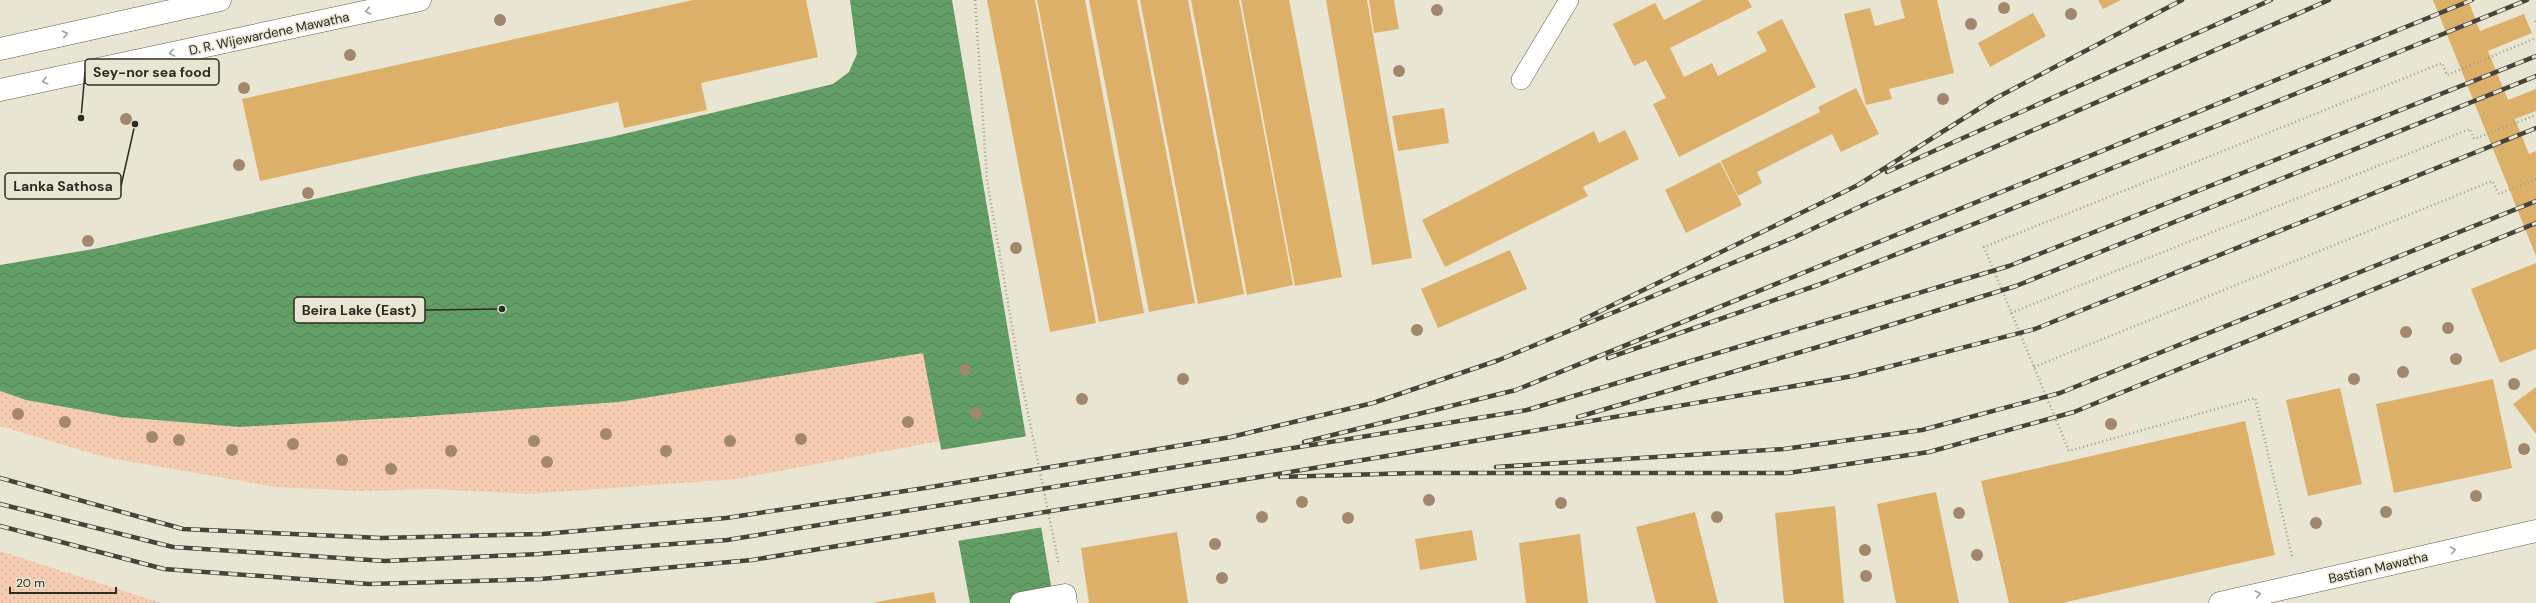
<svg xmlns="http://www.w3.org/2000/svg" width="2536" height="603" font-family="'DM Sans',sans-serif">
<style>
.green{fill:url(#green-dots)}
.water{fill:url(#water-waves)}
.pier{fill:#e8e5d3}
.building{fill:#ddb069}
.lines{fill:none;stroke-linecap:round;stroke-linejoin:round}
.lane-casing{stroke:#605e4e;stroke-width:20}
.street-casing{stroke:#605e4e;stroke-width:23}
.secondary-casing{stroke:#605e4e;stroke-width:23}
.primary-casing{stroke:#605e4e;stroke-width:23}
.path{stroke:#9d9b8d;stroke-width:2.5;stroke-dasharray:1 3;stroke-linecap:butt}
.lane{stroke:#fff;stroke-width:19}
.street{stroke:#fff;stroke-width:22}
.secondary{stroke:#fff;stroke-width:22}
.primary{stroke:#fff;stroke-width:22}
.rail-casing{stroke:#45443c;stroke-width:4.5}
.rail{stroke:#e8e5d3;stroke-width:3;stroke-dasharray:9;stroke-linecap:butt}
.tree{fill:#a1876c}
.oneway{stroke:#a0a09c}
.labels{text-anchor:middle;stroke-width:3;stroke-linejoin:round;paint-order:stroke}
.street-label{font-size:13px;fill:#2c2b24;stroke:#e8e5d3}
.leader{fill:none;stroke:#2c2b24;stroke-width:1.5}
.callout-dot{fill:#2c2b24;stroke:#e8e5d3;stroke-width:1.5}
.callout{fill:#e8e5d3;stroke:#2c2b24;stroke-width:1.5}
.callout-label{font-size:14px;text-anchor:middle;font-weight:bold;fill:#2c2b24}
</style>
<defs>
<pattern id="green-dots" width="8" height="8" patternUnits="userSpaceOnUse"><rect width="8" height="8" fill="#f6ccb1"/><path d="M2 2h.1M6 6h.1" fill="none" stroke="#d3af98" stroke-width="1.8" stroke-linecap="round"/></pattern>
<pattern id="water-waves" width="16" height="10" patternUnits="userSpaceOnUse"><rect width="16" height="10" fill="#629e66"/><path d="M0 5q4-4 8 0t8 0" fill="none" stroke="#518154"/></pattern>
</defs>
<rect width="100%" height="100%" fill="#e8e5d3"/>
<path class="green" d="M 924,352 L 940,441 L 736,479 L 528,494 L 433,489 L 359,491 L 276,487 L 104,457 L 0,426 L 0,391 L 26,400 L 120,417 L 240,427 L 413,417 L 619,402 Z
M 0,551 L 161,603 L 0,603 Z"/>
<path class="water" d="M 850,0 L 952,0 L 1054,603 L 970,603 L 923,353 L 619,402 L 413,417 L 240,427 L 120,417 L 26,400 L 0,391 L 0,265 L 99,248 L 421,175 L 611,137 L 833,84 L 849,72 L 857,54 Z"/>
<path class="pier" d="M 1028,436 L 1044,527 L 957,541 L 940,450 Z"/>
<path class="building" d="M 693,0 L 806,0 L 818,57 L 701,83 L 707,110 L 624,128 L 618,102 L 260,181 L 242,99 Z
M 987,0 L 1035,0 L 1096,323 L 1050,332 Z
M 1037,0 L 1085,0 L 1144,313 L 1099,322 Z
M 1089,0 L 1137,0 L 1195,303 L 1149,312 Z
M 1140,0 L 1188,0 L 1244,294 L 1198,304 Z
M 1191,0 L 1239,0 L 1293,285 L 1247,295 Z
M 1241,0 L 1289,0 L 1342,277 L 1295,286 Z
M 1326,0 L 1367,0 L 1412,258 L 1372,265 Z
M 1369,0 L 1394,0 L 1399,29 L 1374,33 Z
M 1703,0 L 1748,0 L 1752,7 L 1670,48 L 1684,77 L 1712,63 L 1718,76 L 1767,51 L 1757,32 L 1782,19 L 1816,87 L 1679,157 L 1653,104 L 1666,98 L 1646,60 L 1634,66 L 1613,24 L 1655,3 L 1664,20 Z
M 1900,0 L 1937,0 L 1954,73 L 1889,89 L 1892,99 L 1866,105 L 1844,14 L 1870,8 L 1875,26 L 1905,18 Z
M 2098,0 L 2121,0 L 2103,9 Z
M 2433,0 L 2468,0 L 2480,31 L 2524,14 L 2528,24 L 2532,33 L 2488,51 L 2508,100 L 2536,89 L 2536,111 L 2515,119 L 2529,154 L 2536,151 L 2536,256 Z
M 2033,13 L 2046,36 L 1990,67 L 1978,43 Z
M 1856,88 L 1879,134 L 1841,152 L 1832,134 L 1757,172 L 1762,183 L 1738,196 L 1721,161 L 1820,112 L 1818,107 Z
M 1444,108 L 1449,143 L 1398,151 L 1392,116 Z
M 1625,130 L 1639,159 L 1583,187 L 1588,196 L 1445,267 L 1422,220 L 1594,131 L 1599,143 Z
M 1720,162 L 1742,205 L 1686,233 L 1665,190 Z
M 1510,250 L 1527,289 L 1438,328 L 1421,289 Z
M 2536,263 L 2536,349 L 2500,363 L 2471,289 Z
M 2493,379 L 2512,468 L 2394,493 L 2376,404 Z
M 2536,387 L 2536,434 L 2513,404 Z
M 2340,388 L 2362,484 L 2308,496 L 2286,400 Z
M 2245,421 L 2275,555 L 2062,603 L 2009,603 L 1981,481 Z
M 1936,492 L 1959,603 L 1896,603 L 1877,504 Z
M 1835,506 L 1844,603 L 1784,603 L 1775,513 Z
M 1695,512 L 1718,603 L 1656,603 L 1636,527 Z
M 1472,530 L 1477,560 L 1420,570 L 1415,539 Z
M 1177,532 L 1188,603 L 1089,603 L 1081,548 Z
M 1580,534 L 1588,603 L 1526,603 L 1519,543 Z
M 934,592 L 936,603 L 876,603 L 876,602 Z"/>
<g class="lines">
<defs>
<path id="lane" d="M 1521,80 L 1569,0"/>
<path id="street" d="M 1021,603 L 1065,595 L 1066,603"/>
<path id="secondary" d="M 2220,603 L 2536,531"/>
<path id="primary" d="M 0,49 L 220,0
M 0,90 L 420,0"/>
</defs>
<use href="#lane" class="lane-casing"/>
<use href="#street" class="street-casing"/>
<use href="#secondary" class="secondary-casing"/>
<use href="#primary" class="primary-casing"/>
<path class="path" d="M 975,0 L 987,180 L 1021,379 L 1059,565
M 2535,21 L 2536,24
M 2011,313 L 2470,129 L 2474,139 L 2536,115
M 2034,367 L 2492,181 L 2499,194 L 2536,179
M 2292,556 L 2255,398 L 2069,451 L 1984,247 L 2442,63 L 2447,75 L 2536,38"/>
<use href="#lane" class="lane"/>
<use href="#street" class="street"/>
<use href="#secondary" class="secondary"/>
<use href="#primary" class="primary"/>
<defs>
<path id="rail" d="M 1887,172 L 2271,0
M 1582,320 L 1858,185 L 1996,98 L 2182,0
M 1608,358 L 1818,285 L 1989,218 L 2527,0
M 1578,417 L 1842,340 L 2016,286 L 2536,76
M 1304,442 L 1516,390 L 2472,0
M 1496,467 L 1784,449 L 1922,430 L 2060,393 L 2536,201
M 1280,477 L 1414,473 L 1788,473 L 1929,452 L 2074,412 L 2536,223
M 0,478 L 183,529 L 381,538 L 543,534 L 726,518 L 925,488 L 1231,437 L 1373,403 L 1499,360 L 1795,237 L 1870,202 L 2329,0
M 0,504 L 173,547 L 385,561 L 539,554 L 727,540 L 1527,410 L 2009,266 L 2536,56
M 0,526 L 164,569 L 369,584 L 541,579 L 752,560 L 1375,458 L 1853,376 L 2035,329 L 2536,128"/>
</defs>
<use href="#rail" class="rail-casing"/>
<use href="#rail" class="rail"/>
</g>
<g class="tree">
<circle cx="2004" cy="8" r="6"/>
<circle cx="1437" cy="10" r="6"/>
<circle cx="2071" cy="14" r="6"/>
<circle cx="500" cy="20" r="6"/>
<circle cx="1971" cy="24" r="6"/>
<circle cx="350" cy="55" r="6"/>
<circle cx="1399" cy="71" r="6"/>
<circle cx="244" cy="88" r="6"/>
<circle cx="1943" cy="99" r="6"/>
<circle cx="126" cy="119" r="6"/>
<circle cx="239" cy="165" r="6"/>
<circle cx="308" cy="193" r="6"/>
<circle cx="88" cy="241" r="6"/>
<circle cx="1016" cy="248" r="6"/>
<circle cx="2448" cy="328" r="6"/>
<circle cx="1417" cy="330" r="6"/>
<circle cx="2406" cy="332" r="6"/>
<circle cx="2456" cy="359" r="6"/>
<circle cx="965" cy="370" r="6"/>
<circle cx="2403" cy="372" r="6"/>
<circle cx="1183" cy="379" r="6"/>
<circle cx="2354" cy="379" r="6"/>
<circle cx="2514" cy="384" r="6"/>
<circle cx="1082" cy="399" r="6"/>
<circle cx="976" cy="413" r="6"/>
<circle cx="18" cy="414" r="6"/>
<circle cx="65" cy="422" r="6"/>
<circle cx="908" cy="422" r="6"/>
<circle cx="2111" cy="424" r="6"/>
<circle cx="606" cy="434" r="6"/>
<circle cx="152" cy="437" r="6"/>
<circle cx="801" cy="439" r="6"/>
<circle cx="179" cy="440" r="6"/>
<circle cx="534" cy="441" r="6"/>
<circle cx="730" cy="441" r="6"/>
<circle cx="293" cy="444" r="6"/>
<circle cx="2524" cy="449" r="6"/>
<circle cx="232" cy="450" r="6"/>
<circle cx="451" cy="451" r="6"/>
<circle cx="666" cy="451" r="6"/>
<circle cx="342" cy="460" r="6"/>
<circle cx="547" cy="462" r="6"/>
<circle cx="391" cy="469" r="6"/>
<circle cx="2476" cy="496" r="6"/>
<circle cx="1429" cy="500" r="6"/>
<circle cx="1302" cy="502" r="6"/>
<circle cx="1561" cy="503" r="6"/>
<circle cx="2386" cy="512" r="6"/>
<circle cx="1959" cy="513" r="6"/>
<circle cx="1262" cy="517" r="6"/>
<circle cx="1717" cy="517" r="6"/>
<circle cx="1348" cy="518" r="6"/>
<circle cx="2316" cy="523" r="6"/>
<circle cx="1215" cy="544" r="6"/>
<circle cx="1865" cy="550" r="6"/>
<circle cx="1977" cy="555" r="6"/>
<circle cx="1866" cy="576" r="6"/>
<circle cx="1222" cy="578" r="6"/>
</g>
<defs><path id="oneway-chevron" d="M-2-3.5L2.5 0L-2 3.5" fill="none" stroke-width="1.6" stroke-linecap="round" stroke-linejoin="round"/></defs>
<g class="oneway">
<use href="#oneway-chevron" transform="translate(368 11) rotate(168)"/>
<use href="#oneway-chevron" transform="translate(65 34) rotate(-13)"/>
<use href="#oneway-chevron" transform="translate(172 53) rotate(168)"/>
<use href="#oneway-chevron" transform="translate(45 81) rotate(168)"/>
<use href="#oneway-chevron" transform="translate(2453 550) rotate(-13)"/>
<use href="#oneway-chevron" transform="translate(2258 594) rotate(-13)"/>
</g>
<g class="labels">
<g class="street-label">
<text transform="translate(269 33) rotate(-12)" y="5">D. R. Wijewardene Mawatha</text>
<text transform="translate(2378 567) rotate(-13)" y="5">Bastian Mawatha</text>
</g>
</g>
<path class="leader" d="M81 118L85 72M135 124L121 186M502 309L425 310"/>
<g class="callout-dot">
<circle cx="81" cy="118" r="4"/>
<circle cx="135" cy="124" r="4"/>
<circle cx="502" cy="309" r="4"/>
</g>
<g class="callout">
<rect x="85" y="59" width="134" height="26" rx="4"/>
<rect x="5" y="173" width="116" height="26" rx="4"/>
<rect x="294" y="297" width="131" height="26" rx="4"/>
</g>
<g class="callout-label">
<text x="152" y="77">Sey-nor sea food</text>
<text x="63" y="191">Lanka Sathosa</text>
<text x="359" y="315">Beira Lake (East)</text>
</g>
<path d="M10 587v6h106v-6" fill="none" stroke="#2c2b24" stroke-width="2"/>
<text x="16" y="587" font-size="12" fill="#2c2b24" stroke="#e8e5d3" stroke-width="3" paint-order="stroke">20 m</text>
</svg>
